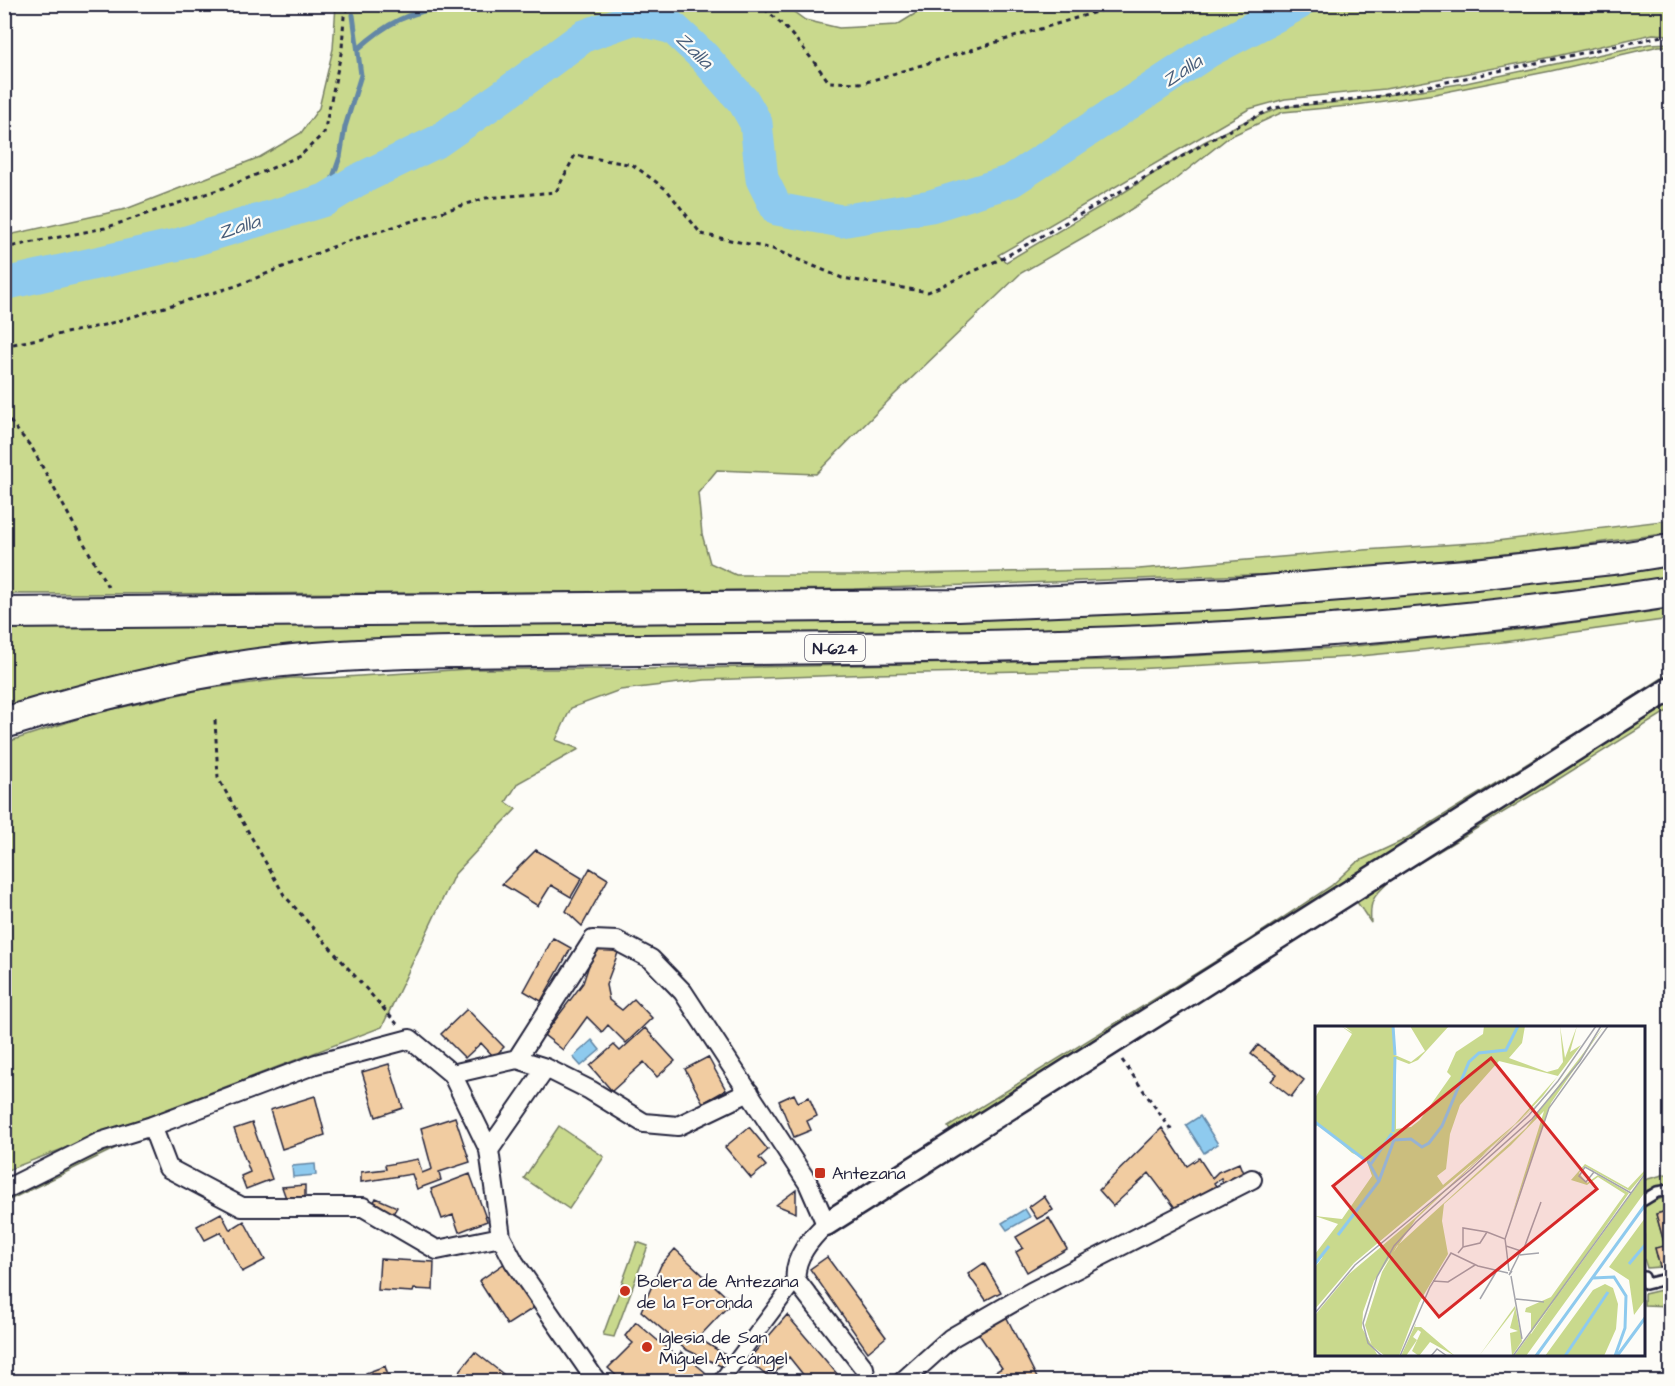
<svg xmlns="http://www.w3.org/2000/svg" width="1675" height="1386" font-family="'Architects Daughter',sans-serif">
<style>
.green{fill:#c9d98d;stroke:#767e64;stroke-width:1.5}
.water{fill:#8ecaee;stroke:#6387a6;stroke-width:1.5}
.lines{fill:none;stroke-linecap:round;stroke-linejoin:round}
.stream{stroke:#6387a6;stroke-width:5}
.river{stroke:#8ecaee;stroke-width:33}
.building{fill:#f1cca1;stroke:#22223b;stroke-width:1.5}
.service-casing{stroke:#22223b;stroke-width:14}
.pedestrian-casing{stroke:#22223b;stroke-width:18}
.minor-casing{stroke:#22223b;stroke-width:22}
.tertiary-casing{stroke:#22223b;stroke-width:27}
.trunk-casing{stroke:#22223b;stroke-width:34}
.path{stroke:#22223b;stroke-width:3;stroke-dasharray:4.5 4.5;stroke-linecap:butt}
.service{stroke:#fdfcf7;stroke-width:9}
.pedestrian{stroke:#fdfcf7;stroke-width:14}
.minor{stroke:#fdfcf7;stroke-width:18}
.tertiary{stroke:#fdfcf7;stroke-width:22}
.trunk{stroke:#fdfcf7;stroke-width:30}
.poi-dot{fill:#c8321e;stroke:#fdfcf7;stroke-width:2}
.labels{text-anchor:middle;stroke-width:4.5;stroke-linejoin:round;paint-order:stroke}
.shield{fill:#fdfcf7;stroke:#646373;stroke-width:1.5}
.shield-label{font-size:16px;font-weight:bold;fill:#22223b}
.poi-label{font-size:18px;fill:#22223b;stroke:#fdfcf7;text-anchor:start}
.water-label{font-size:20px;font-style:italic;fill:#485d7a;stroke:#fdfcf7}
.inset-river{fill:none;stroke:#8ecaee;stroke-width:3}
.inset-road{fill:none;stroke:#a5a5ac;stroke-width:1.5}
.view{fill:#d62828;fill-opacity:0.15;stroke:#d62828;stroke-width:3}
.inset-edge{fill:none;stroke:#22223b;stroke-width:3}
</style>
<rect width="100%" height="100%" fill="#fdfcf7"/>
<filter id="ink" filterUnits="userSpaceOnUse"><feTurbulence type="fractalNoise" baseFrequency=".0167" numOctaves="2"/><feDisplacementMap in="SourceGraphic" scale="12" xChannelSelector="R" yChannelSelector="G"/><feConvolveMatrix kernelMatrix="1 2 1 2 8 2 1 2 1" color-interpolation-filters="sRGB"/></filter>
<g filter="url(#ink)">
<path class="green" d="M 783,4 L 805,20 L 839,28 L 897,25 L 931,4 L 1670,5 L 1670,35 L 1653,34 L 1552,57 L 1385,89 L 1285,99 L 1249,109 L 998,255 L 1006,262 L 1118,196 L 1204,142 L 1248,120 L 1283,107 L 1342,102 L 1466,83 L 1649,44 L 1670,43 L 1670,46 L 1659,46 L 1551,71 L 1435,94 L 1348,106 L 1283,112 L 1229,137 L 1167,186 L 1119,217 L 1021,273 L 893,396 L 816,474 L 717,470 L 698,493 L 702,534 L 710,563 L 736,575 L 860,575 L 1139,569 L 1364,550 L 1488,542 L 1670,520 L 1670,533 L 1551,549 L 1336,572 L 854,589 L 445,593 L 5,594 L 4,236 L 126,209 L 260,157 L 301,133 L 319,108 L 333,49 L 336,5 Z
M 1670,566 L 1670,581 L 1500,601 L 1183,625 L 978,632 L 363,641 L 5,713 L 4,626 L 631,622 L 1499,586 Z
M 1670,609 L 1670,619 L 1503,642 L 1350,657 L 1134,669 L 875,674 L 705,680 L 620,690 L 571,708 L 556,740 L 579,749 L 518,783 L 506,802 L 516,809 L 454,875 L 382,1027 L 5,1171 L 4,743 L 96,713 L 204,689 L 290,678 L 329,678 L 468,669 L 644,669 L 1117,660 L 1336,648 L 1535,628 Z
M 1670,673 L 1670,681 L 952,1134 L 948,1127 L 1237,948 L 1331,886 L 1357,862 L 1402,841 L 1593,723 Z
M 1670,698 L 1670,708 L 1669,710 L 1557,780 L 1391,880 C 1374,896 1369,899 1371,923 L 1355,899 Z
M 559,1126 L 604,1157 L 569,1209 L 524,1178 Z
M 130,1141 L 5,1202 L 5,1194 L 79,1158 Z
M 1670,1173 L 1670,1184 L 1644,1191 L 1644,1180 Z
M 1668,1196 L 1670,1197 L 1670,1210 L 1656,1214 L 1665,1246 L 1655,1248 L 1660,1267 L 1647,1268 L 1644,1259 L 1644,1208 L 1649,1203 Z
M 637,1242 L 648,1246 L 614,1337 L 603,1335 Z
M 1670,1288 L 1670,1306 L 1644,1305 L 1644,1293 L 1644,1294 Z"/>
<path class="water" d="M 592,1040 L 600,1050 L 581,1066 L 573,1057 Z
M 1200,1116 L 1218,1144 L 1204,1153 L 1186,1125 Z
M 315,1164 L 316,1175 L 293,1177 L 292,1166 Z
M 1025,1209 L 1030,1217 L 1007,1230 L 1002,1223 Z"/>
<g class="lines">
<path class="stream" d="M 358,49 C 390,20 406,15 448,4
M 325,200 L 340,157 L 345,127 L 361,75 L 353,15"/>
<path class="river" d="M 4,284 L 180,244 L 325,200 L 356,181 L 438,141 L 507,93 L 584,36 L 635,18 L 673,28 L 703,56 L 744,102 L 756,123 L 762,179 L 777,209 L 841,221 L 931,206 L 1011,181 L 1209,51 L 1298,4"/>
</g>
<path class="building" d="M 536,850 L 582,878 L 571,897 L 551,885 L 538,906 L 502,884 Z
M 590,868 L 608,879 L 582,926 L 566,911 Z
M 553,938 L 571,948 L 541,1001 L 524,991 Z
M 601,947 L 619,950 L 606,985 L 609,1000 L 622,1010 L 634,999 L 652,1018 L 626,1043 L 608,1025 L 602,1032 L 587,1017 L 563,1050 L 544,1035 L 583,983 L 591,959 Z
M 467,1009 L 504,1047 L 494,1057 L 481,1043 L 465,1058 L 441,1034 Z
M 645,1028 L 675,1061 L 657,1077 L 644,1062 L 612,1091 L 590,1066 L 614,1045 L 620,1051 Z
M 1258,1045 L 1304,1080 L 1291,1097 L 1271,1081 L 1277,1074 L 1251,1054 Z
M 708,1057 L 726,1090 L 703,1103 L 685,1069 Z
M 389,1064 L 403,1108 L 376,1117 L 362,1072 Z
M 794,1094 L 798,1102 L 809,1097 L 817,1116 L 807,1121 L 811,1130 L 794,1137 L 779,1101 Z
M 315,1096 L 325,1135 L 282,1149 L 270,1110 Z
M 455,1117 L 470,1162 L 439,1172 L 441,1180 L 417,1189 L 412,1174 L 361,1182 L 361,1172 L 386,1169 L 385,1165 L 418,1159 L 422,1173 L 432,1169 L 421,1128 Z
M 252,1123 L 272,1179 L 246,1189 L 241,1176 L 250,1172 L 234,1129 Z
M 749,1127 L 768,1150 L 759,1158 L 766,1166 L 751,1178 L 725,1147 Z
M 1162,1128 L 1187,1166 L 1199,1158 L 1212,1178 L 1218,1172 L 1239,1163 L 1245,1178 L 1225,1187 L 1221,1178 L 1214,1183 L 1216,1186 L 1176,1209 L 1149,1173 L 1113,1206 L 1099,1190 Z
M 470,1174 L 487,1221 L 459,1232 L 453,1215 L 442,1219 L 431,1189 Z
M 305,1185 L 305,1201 L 287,1201 L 282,1187 Z
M 796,1190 L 796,1213 L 776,1205 Z
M 1044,1196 L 1053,1210 L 1037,1219 L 1029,1207 Z
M 376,1198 L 397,1207 L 390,1219 L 372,1206 Z
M 1670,1210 L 1670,1264 L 1660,1267 L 1655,1248 L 1665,1246 L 1656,1214 Z
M 221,1213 L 230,1230 L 244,1221 L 265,1260 L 242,1272 L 221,1232 L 205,1240 L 197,1226 Z
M 1049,1218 L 1067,1249 L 1027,1272 L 1016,1252 L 1023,1248 L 1016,1237 Z
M 675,1249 L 732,1302 L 698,1338 L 729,1357 L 723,1367 L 685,1349 L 641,1311 L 661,1265 Z
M 827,1257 L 886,1337 L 868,1352 L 810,1269 Z
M 380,1259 L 434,1262 L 433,1290 L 414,1289 L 413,1292 L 378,1290 Z
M 505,1263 L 535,1307 L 507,1325 L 479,1281 Z
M 984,1263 L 1001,1292 L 986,1300 L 968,1274 Z
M 1005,1314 L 1039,1382 L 978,1382 L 1002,1368 L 976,1330 Z
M 787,1315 L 844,1382 L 809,1382 L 789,1357 L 770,1379 L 748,1360 Z
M 636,1322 L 677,1357 L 681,1352 L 705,1372 L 704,1382 L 623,1382 L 608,1368 L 633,1343 L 625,1336 Z
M 475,1352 L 507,1377 L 503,1382 L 451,1382 Z
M 385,1366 L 390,1382 L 356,1382 L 368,1377 L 366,1373 Z"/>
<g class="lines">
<defs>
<path id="service" d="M 1644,1200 L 1657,1192 L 1670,1190
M 1644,1277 L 1646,1284 L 1670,1278"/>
<path id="pedestrian" d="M 720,1382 L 796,1280"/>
<path id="minor" d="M 517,1059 L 546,1068 L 590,1090 L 644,1123 L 678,1126 L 749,1092
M 452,1074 L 517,1059 L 593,940 L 617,941 L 651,959 L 683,992 L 808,1183 L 826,1224 C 811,1238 793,1258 796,1280 L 864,1368 L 866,1382
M 152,1126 L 168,1168 L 242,1207 L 363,1207 L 437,1250 L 501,1237
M 489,1150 L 546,1068
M 4,1190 L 100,1142 L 152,1126 L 316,1064 L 410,1039 L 452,1074 L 489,1150 L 501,1237 L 514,1262 L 597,1382
M 902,1382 L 951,1338 L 1031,1292 L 1252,1179"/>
<path id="tertiary" d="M 826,1224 L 1670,689"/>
<path id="trunk" d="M 4,613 L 958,605 L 1227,594 L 1466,575 L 1621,558 L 1670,550
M 4,723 C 85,698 166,677 250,665 C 344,652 441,652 536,651 C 640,650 744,649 848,648 C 1122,646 1399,634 1670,592"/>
</defs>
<use href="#service" class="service-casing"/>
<use href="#pedestrian" class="pedestrian-casing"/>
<use href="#minor" class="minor-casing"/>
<use href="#tertiary" class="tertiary-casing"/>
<use href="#trunk" class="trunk-casing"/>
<path class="path" d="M 757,4 C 786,23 808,54 829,82 L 863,83 L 1122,4
M 4,248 L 105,228 L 232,185 L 300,156 L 324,133 L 342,49 L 344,16 L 350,4
M 4,346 L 104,325 L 236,286 L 345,242 L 486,198 L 556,192 L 575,155 L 633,165 L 667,190 L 701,234 L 773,249 L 842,278 L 928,292 L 1003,258 L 1218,136 L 1273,108 L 1381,96 L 1662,36 L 1670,37
M 4,414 L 32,448 L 109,589
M 215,720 L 218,778 L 284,895 L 397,1024
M 1122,1060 L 1172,1131"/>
<use href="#service" class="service"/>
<use href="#pedestrian" class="pedestrian"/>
<use href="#minor" class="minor"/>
<use href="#tertiary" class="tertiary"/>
<use href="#trunk" class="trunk"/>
</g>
</g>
<g class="poi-dot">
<rect x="814" y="1167" width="12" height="12" rx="3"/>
<circle cx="625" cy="1291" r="6"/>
<circle cx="647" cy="1347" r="6"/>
</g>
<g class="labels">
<rect class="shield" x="805" y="635" width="60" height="26" rx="4.5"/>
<g class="shield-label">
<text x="835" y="654">N-624</text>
</g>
<g class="poi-label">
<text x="832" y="1179">Antezana</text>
<text x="637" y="1287">Bolera de Antezana<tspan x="637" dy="21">de la Foronda</tspan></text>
<text x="659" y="1343">Iglesia de San<tspan x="659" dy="21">Miguel Arcángel</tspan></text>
</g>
<g class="water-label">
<text transform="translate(695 50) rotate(44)" y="7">Zalla</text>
<text transform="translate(1182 70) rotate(-33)" y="7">Zalla</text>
<text transform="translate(239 226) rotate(-17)" y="7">Zalla</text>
</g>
</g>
<g transform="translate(1315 1026)">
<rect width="330" height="330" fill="#fdfcf7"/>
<path d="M 26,0 L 38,7 L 29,0 L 79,0 L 80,29 L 96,36 L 110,25 L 95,0 L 134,0 L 103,34 L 94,38 L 81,33 L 81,103 L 96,101 L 105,94 L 136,50 L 132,46 L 141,26 L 168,8 L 169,0 L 210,0 L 207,17 L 194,32 L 232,46 L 243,43 L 248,36 L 245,0 L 250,32 L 262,0 L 255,26 L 266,19 L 228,70 L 188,112 L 39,237 L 0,283 L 0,241 L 8,231 L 0,237 L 0,228 L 23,198 L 0,190 L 27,193 L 57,150 L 51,133 L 37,127 L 3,97 L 0,103 L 0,72 L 37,8 ZM 184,35 L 243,50 L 200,98 L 128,159 L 122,150 L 131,143 L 135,108 L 145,79 ZM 289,0 L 236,77 L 195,195 L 229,85 L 196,119 L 129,178 L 127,195 L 133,228 L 104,277 L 84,330 L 70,330 L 57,320 L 50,299 L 67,246 L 82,220 L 211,102 ZM 250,52 L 101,193 L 59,255 L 48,286 L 47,302 L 63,330 L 0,330 L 0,289 L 34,248 L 100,192 ZM 270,138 L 313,162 L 330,144 L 330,147 L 315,165 L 270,140 L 264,147 L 272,157 L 283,149 L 314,167 L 216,308 L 216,287 L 210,286 L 211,282 L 236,271 L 310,168 L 283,151 L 272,159 L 256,154 ZM 330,149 L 330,166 L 211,330 L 199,330 ZM 330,192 L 330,274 L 319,289 L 314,254 L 294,241 ZM 290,258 L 298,262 L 303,278 L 301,303 L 289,330 L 230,330 L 278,264 ZM 200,280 L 207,315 L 197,330 L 195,307 L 203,305 L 195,302 L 200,283 L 164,330 ZM 101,297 L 100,301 L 106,301 L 140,330 L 115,316 L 104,330 L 97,325 L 106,306 L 103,304 L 98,311 L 102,314 L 91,330 L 86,330 Z" fill="#c9d98d" fill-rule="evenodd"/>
<path class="inset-river" d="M 78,0 L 80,29M 0,96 L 50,134M 78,106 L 80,31M 53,135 L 64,155M 56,138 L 77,107M 23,209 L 64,155 L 79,114 L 96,113 L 107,121 L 114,117 L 127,100 L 154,36 L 164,27 L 191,24 L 203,0M 0,238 L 14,220M 314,238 L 330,219M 278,252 L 299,251 L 311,270 L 310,302 L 300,330M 221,330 L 330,179M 250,330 L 293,266M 302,330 L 330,292"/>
<path class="inset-road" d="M 279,146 L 270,141 L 264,150 L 271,156 L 279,146 L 316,167M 190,213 L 234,82 L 293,0M 191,220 L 194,245M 148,221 L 165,217 L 172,206M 208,225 L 226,176M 143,227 L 148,221 L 148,202 L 172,206 L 190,213 L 191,220 L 206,225 L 194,249 L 197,245M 205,229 L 224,227M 196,250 L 207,313M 118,255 L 133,256 L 160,239M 165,273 L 181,246M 201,273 L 229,276M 0,287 L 40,239 L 155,144 L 214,89 L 243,55 L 281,0M 67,330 L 53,317 L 48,297 L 62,251 L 79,220 L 101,196 L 217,93 L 265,35 L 286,0M 85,330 L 115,261 L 136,227 L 163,240 L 193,247M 116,330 L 122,323 L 132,330M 198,330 L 330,148"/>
<path class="view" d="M 176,32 L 282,163 L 124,291 L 18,160 Z"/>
<rect width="330" height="330" class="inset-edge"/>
</g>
<rect width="1675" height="1386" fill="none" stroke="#fdfcf7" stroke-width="24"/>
<rect x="12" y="12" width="1651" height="1362" fill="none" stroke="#22223b" stroke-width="2" filter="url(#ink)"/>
</svg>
